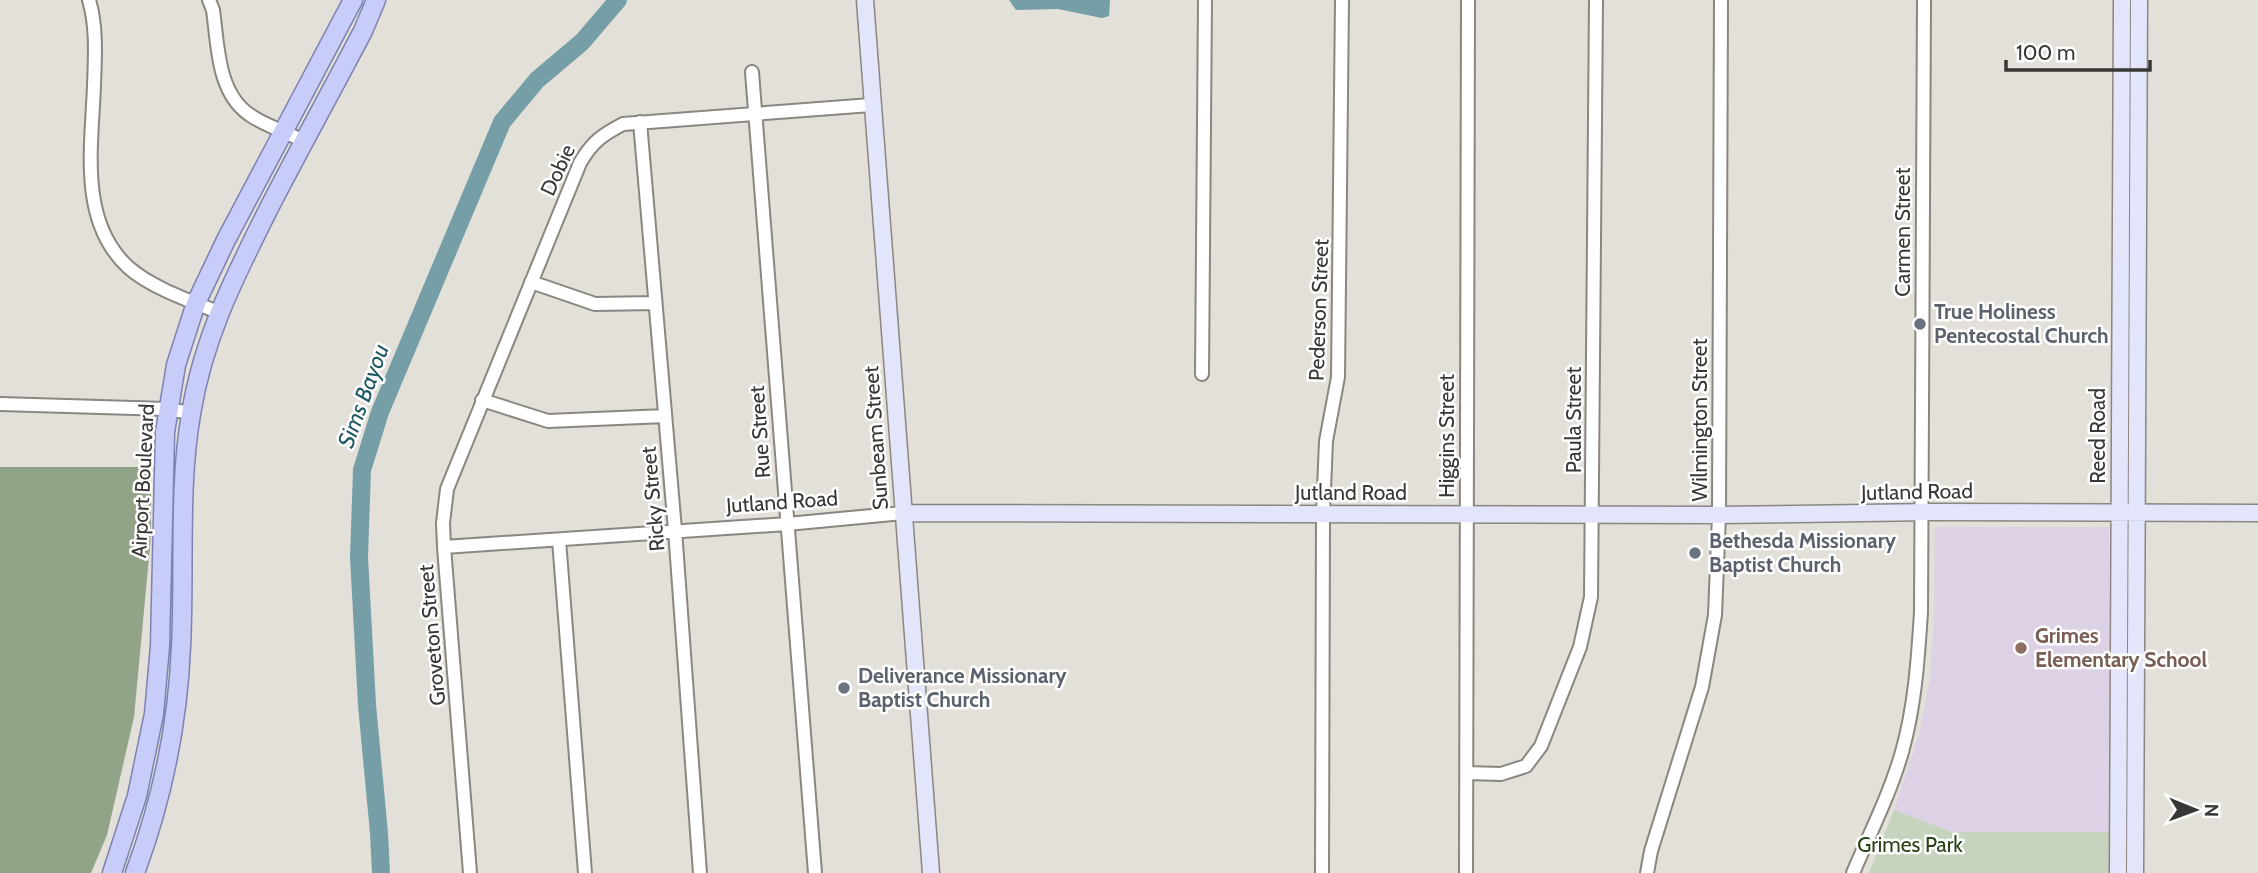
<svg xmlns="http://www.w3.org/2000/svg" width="2258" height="873" font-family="Cabin,sans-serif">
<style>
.education{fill:#dcd1e5}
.green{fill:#c6d4be}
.forest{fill:#92a487}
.water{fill:#759ea7}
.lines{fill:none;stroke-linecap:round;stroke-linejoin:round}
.river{stroke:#759ea7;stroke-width:18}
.street-casing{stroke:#8a8680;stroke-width:16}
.secondary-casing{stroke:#8a8680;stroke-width:19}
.primary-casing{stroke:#7d82b0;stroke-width:21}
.street{stroke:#fff;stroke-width:12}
.secondary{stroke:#e3e6fb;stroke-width:16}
.primary{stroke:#c7cdf8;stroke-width:18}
.worship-dot{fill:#6b7280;stroke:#fff;stroke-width:2.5}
.education-dot{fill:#8d6e63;stroke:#fff;stroke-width:2.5}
.labels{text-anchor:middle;stroke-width:5;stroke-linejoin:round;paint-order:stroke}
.street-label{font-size:21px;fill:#393735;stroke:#fff}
.worship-label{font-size:21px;font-weight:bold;fill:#5b616d;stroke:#fff;text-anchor:start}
.education-label{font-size:21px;font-weight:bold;fill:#785e54;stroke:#fff;text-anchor:start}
.park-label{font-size:21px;fill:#284115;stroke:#fff}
.water-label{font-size:23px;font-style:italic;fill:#1f5963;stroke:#fff}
</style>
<rect width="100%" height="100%" fill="#e3dfd9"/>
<path class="education" d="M 1935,527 L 2109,527 L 2110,832 L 1952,832 L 1894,810 L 1919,734 L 1930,680 L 1934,616 Z"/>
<path class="green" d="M 1894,810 L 1952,832 L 2110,832 L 2109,873 L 1869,873 Z"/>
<path class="forest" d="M 0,467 L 151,467 L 151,536 L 134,717 L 107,835 L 91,873 L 0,873 Z"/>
<path class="water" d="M 1009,0 L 1110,0 L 1109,16 L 1102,18 L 1058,9 L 1016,10 Z"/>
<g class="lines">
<path class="river" d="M 381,873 L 379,833 L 367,705 L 359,557 L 362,470 L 380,412 L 502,122 L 537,80 L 582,42 L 618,0"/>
<defs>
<path id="street" d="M 89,0 C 97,27 95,57 94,85 C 92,145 78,221 128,267 C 150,287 190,301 218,312
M 209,0 L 213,10 C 218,45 217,93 250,115 C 264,125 288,133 304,141
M 752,72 L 815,873
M 640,122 L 675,530 L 700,873
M 531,282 L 595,304 L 655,303
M 1202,374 L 1205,0
M 482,400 L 548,421 L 665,416
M 0,404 L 167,409 L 191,413
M 559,540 L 585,873
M 444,547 L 787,524 L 903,513
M 1467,773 L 1501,774 L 1526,766 L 1541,746 L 1580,647 L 1591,597 L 1596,0
M 470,873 L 444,547 L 443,523 L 447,489 L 580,163 C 592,142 602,135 623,124 L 871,105
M 1322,873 L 1323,514 L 1326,441 L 1338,377 L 1342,0
M 1466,873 L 1468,0
M 1647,873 L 1651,851 L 1702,687 L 1715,615 L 1719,515 L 1721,0
M 1853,873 C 1870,833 1890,794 1902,752 C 1915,706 1918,659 1921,612 L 1924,0"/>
<path id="secondary" d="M 865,0 L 931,873
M 903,513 L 1719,515 L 1933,512 L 2258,513
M 2118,873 L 2122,0
M 2135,873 L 2139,0"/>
<path id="primary" d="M 112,873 L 137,796 L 154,714 L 160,646 L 165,432 L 176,365 L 196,303 L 226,240 L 353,0
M 135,873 C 162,800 178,724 181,646 C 185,569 178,490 191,414 C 203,338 235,276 269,208 C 300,148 332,90 363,31 L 376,0"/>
</defs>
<use href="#street" class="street-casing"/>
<use href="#secondary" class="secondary-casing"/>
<use href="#primary" class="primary-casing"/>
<use href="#street" class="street"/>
<use href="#secondary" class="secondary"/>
<use href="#primary" class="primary"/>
</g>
<g class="worship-dot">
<circle cx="1920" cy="324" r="7"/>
<circle cx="1695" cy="553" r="7"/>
<circle cx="844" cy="688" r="7"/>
</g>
<circle class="education-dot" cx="2021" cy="648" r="7"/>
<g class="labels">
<g class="street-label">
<text transform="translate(558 170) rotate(-65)" y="7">Dobie</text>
<text transform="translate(1903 232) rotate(-90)" y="7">Carmen Street</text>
<text transform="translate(1319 310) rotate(-88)" y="7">Pederson Street</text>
<text transform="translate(1574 420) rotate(-90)" y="7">Paula Street</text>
<text transform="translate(1700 420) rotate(-90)" y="7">Wilmington Street</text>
<text transform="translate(760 432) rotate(-94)" y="7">Rue Street</text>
<text transform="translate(1447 436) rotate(-90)" y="7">Higgins Street</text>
<text transform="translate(2098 436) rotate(-90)" y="7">Reed Road</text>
<text transform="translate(876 438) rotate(-94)" y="7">Sunbeam Street</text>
<text transform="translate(143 481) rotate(-87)" y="7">Airport Boulevard</text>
<text transform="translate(1917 492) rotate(-1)" y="7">Jutland Road</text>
<text x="1351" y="500">Jutland Road</text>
<text transform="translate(653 499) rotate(-95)" y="7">Ricky Street</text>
<text transform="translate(782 502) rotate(-4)" y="7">Jutland Road</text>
<text transform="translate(432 635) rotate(-95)" y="7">Groveton Street</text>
</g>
<g class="worship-label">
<text x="1934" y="319">True Holiness<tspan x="1934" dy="24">Pentecostal Church</tspan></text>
<text x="1709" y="548">Bethesda Missionary<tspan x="1709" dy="24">Baptist Church</tspan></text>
<text x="858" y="683">Deliverance Missionary<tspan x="858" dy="24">Baptist Church</tspan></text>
</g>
<g class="education-label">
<text x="2035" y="643">Grimes<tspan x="2035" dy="24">Elementary School</tspan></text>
</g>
<g class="park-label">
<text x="1910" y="852">Grimes Park</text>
</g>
<g class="water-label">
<text transform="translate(363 396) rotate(-70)" y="8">Sims Bayou</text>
</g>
</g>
<g transform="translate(2195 810) rotate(91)" stroke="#ffffff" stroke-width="5" paint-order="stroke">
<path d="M0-5L12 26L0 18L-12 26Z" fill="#393735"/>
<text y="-10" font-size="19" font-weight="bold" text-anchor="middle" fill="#393735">N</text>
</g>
<path d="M2006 60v10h144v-10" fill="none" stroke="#393735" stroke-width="3.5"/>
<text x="2016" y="60" font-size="21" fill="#393735" stroke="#ffffff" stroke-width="5" paint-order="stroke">100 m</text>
</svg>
